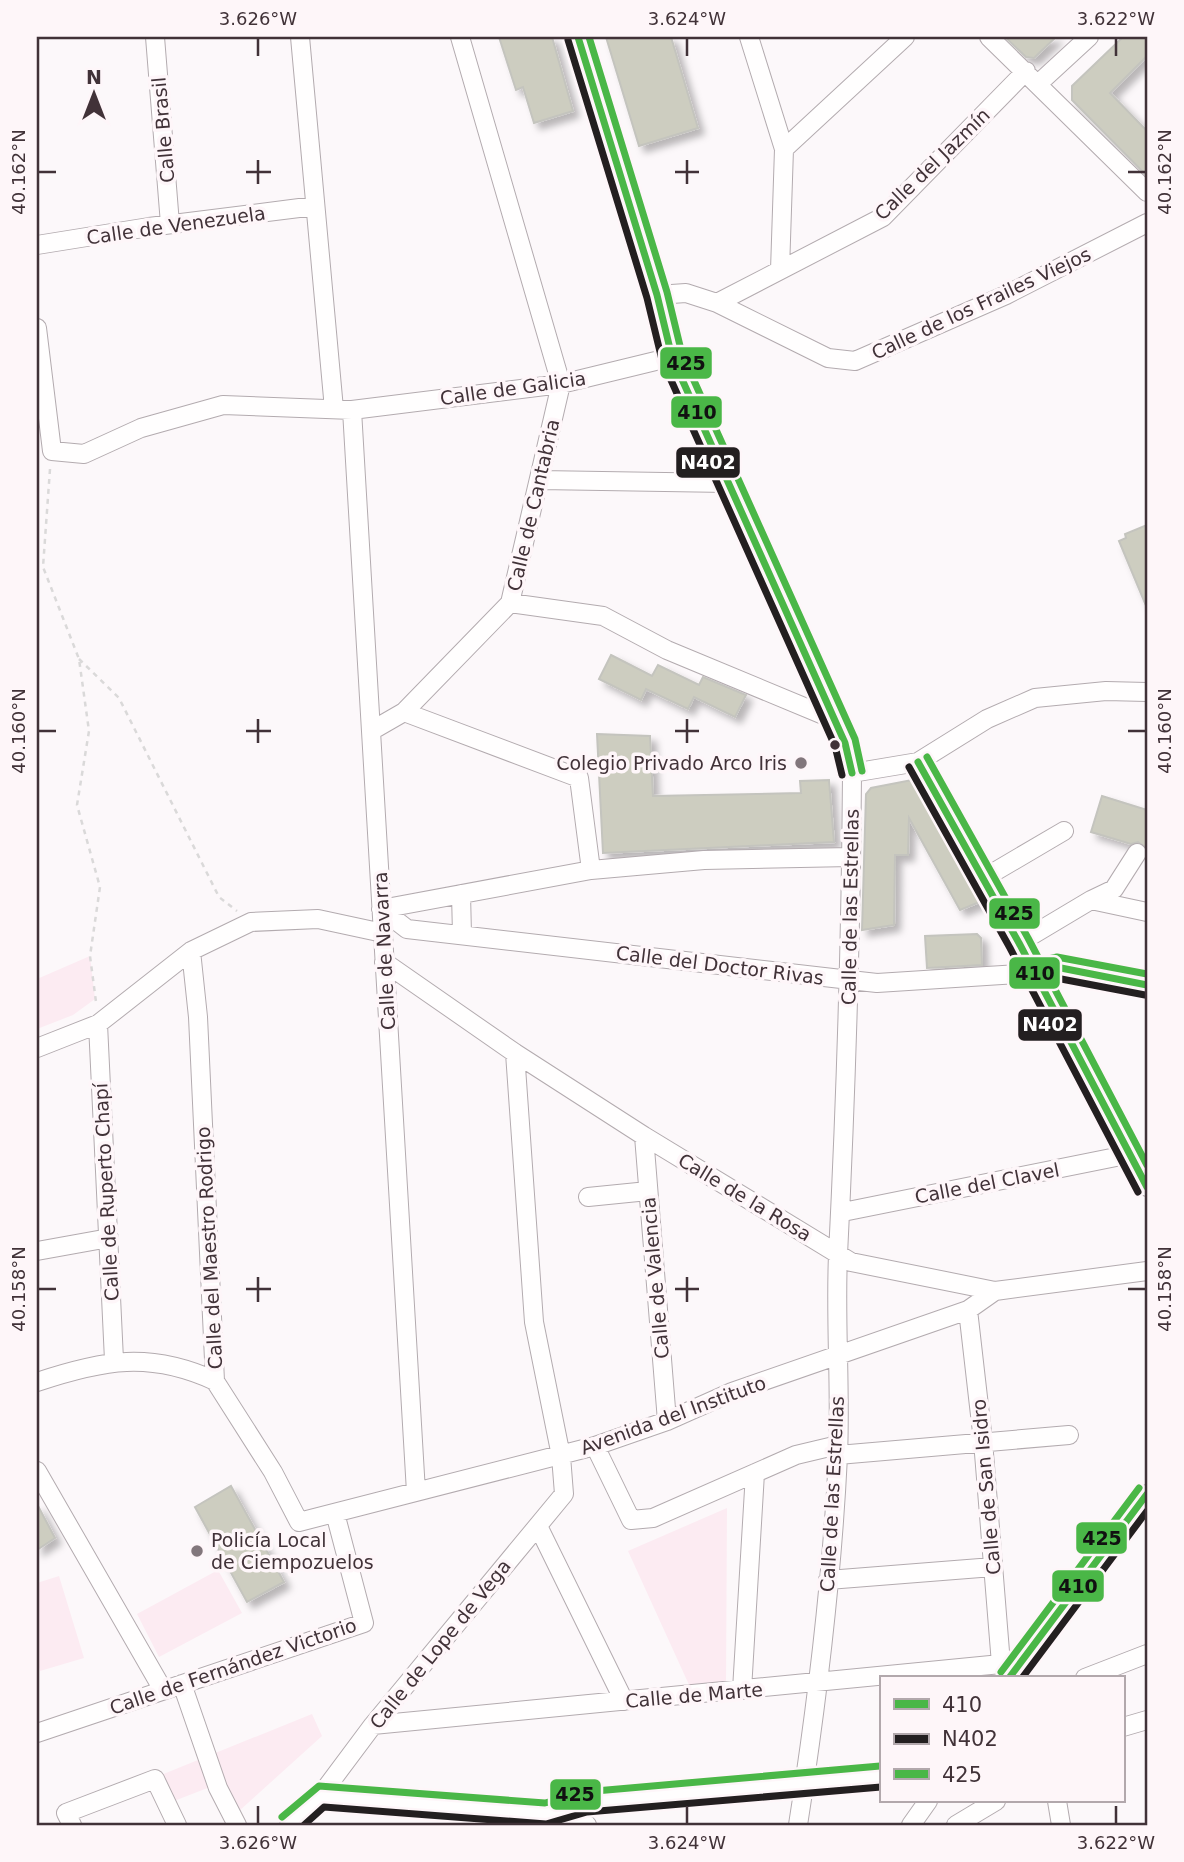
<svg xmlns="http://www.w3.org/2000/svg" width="1184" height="1862" font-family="'DejaVu Sans',sans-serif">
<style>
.green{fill:#fcebf2}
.building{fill:#cdcdc0;stroke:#c4c4be;stroke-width:2;filter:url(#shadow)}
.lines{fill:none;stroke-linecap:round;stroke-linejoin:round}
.street-casing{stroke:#b3abaf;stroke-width:20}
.path{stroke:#dad9d9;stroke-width:2.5;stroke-dasharray:5 5;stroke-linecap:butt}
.street{stroke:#fffefe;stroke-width:18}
.bus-1-casing{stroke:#fef6f9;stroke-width:12}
.bus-2-casing{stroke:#fef6f9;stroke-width:12}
.bus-3-casing{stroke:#fef6f9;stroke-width:12}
.bus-1{stroke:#4ab747;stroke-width:7}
.bus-2{stroke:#231f20;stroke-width:7}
.bus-3{stroke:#4ab747;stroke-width:7}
.ticks{fill:none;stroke:#413238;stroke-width:2.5}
.bus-dot{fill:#413238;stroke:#fef6f9;stroke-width:2.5}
.poi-dot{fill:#82777c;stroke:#fef6f9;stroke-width:2.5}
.labels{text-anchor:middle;stroke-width:7;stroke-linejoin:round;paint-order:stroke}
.street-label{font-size:19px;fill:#413238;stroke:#fef6f9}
.poi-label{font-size:19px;fill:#413238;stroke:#fef6f9;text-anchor:end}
.line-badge{stroke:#fef6f9;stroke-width:2.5}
.badge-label{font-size:19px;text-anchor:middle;font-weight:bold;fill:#fff}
.pale-badge-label{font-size:19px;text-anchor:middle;font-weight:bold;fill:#111}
.neatline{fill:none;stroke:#413238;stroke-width:2.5}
.ticks-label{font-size:18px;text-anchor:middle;fill:#413238}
</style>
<defs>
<filter id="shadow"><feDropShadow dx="6" dy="6" stdDeviation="3.5" flood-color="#0004"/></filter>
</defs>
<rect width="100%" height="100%" fill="#fcf8fa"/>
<path class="green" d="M 90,956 L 95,999 L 73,1015 L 37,1029 L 37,979 Z
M 727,1508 L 726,1683 L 690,1687 L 628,1551 Z
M 218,1570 L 242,1613 L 159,1657 L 137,1614 Z
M 59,1576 L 84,1658 L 40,1671 L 37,1660 L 37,1583 Z
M 312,1714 L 322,1736 L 239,1811 L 223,1782 L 174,1801 L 161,1775 Z"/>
<path class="building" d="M 499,37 L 552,37 L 573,111 L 534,123 L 523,87 L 516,90 Z
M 606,37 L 671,37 L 698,128 L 639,146 Z
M 1005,37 L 1056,37 L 1034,58 L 1026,57 Z
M 1123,37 L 1147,37 L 1147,56 L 1110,93 L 1147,131 L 1147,176 L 1072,100 L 1072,86 Z
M 1147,525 L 1147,608 L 1119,541 L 1126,538 L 1125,534 Z
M 611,655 L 652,676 L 658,665 L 699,685 L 703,677 L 746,695 L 735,717 L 694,697 L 688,709 L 646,689 L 641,700 L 599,679 Z
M 597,734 L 650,736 L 653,796 L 801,793 L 800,781 L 829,780 L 834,842 L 603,853 Z
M 912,780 L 916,781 L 982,901 L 960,910 L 909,818 L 908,855 L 895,855 L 894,925 L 862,930 L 866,794 L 871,788 Z
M 1102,796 L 1147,810 L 1147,848 L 1138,842 L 1131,844 L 1091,832 Z
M 977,934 L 981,938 L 982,965 L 927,968 L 925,936 Z
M 231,1486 L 284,1582 L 247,1602 L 195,1507 Z
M 37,1504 L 55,1538 L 37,1550 Z"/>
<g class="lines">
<defs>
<path id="street" d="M 155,37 L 170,224
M 300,37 L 334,409
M 578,37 L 657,295 L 672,357 L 845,743 L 852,773 C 851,934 846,1094 838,1255 C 835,1322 841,1389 838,1456 C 832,1580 817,1703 798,1825
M 749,37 L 784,149 L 780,270
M 989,37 L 1147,192
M 1039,83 L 1089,37
M 784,149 L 905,37
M 37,245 L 149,227 L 315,206
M 657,295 L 686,293 L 717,303 L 828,358 L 855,361 L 1006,295 L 1147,223
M 717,303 L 883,217 L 1026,71
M 37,328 L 52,451 L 84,454 L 141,428 L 223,405 L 352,410 L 561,384 L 672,357
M 352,410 L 416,1492
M 540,480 L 727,483
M 510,603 L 603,616 L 667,650 L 833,719
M 404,712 L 579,778 L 591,870
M 371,731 L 404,712 L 510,603 L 561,384 L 460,37
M 918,762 L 1019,943 L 1147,1187
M 852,773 L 918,762 L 987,719 L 1035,698 L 1106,691 L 1147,692
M 984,878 L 1064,831
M 461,894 L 462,934
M 1091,900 L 1114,889 L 1137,853
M 381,909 L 407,929 L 850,980 L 877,983 L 1035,973 L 1056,967 L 1147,985
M 381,909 L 591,870 L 704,860 L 851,857
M 1019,943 L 1091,900 L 1147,912
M 191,951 L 198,1017 L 215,1381 L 273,1472 L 299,1522 L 595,1446 L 667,1421 L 732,1392 L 968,1310 L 995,1291
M 384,962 L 515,1053 L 644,1136 L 851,1262 L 995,1291 L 1147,1271
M 98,1024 L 114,1360
M 37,1048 L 98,1024 L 191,951 L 251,922 L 318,919 L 383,933
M 644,1136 L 667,1421
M 588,1197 L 648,1191
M 843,1212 L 1131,1154
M 37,1251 L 109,1238
M 968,1310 L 983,1441 L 1001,1664
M 37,1382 C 103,1360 150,1351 215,1381
M 595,1446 L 631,1520 L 653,1518 L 796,1455 L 838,1445
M 838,1455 L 1069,1435
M 37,1471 L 163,1690
M 538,1526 L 624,1701
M 828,1580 L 993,1567
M 1009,1678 L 1147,1494
M 1085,1678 L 1147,1654
M 182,1684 L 218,1788 L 237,1825
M 742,1690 L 755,1473
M 373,1725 L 1001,1664 L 1013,1672
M 1123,1727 L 1147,1720
M 37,1733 L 364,1623 L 335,1513
M 320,1796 L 373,1725 L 564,1494 L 561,1456 L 534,1322 L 515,1053
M 1057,1801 L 1061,1825
M 546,1814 L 585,1802 L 881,1776
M 72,1825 L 66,1813 L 155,1779 L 177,1825
M 289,1825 L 320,1796 L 546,1814 L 587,1825
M 911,1825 L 928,1801
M 956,1825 L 996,1801"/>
</defs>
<use href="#street" class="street-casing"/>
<path class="path" d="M 50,469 L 43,567 L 79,659 L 89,731 L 77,805 L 100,887 L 90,956 L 96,1002
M 79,659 L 119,698 L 219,897 L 237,911"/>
<use href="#street" class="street"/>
<defs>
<path id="bus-1" d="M 578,37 L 657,295 L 672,357 L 845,743 L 852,773
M 918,762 L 1019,943 L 1147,1187
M 1035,973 L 1056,967 L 1147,985
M 1009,1678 L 1147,1494"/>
<path id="bus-2" d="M 568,40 L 647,298 L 662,360 L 835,746 L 842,775
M 909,767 L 1010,948 L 1138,1192
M 1038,983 L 1056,978 L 1145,995
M 1022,1678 L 1147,1511
M 304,1825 L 324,1807 L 546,1824 L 587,1812 L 881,1787"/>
<path id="bus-3" d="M 589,37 L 667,292 L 682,354 L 855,739 L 862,771
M 927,757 L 1028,938 L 1147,1165
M 1032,963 L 1057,957 L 1147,974
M 1001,1672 L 1139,1488
M 282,1817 L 319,1786 L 545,1803 L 584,1792 L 880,1766"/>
</defs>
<use href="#bus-1" class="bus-1-casing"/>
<use href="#bus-2" class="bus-2-casing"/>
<use href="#bus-3" class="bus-3-casing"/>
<use href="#bus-1" class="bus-1"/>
<use href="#bus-2" class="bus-2"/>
<use href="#bus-3" class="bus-3"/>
</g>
<path class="ticks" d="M 258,38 L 258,56M 687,38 L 687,56M 1116,38 L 1116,56M 258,160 L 258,184M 687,160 L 687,184M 38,172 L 56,172M 246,172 L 271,172M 675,172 L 699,172M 1128,172 L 1146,172M 258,719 L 258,743M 687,719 L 687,743M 38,731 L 56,731M 246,731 L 271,731M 675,731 L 699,731M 1128,731 L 1146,731M 258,1277 L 258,1302M 687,1277 L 687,1302M 38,1289 L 56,1289M 246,1289 L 271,1289M 675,1289 L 699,1289M 1128,1289 L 1146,1289M 258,1806 L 258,1824M 687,1806 L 687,1824M 1116,1806 L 1116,1824"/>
<circle class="bus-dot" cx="835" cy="745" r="6"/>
<g class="poi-dot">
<circle cx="801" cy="763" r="7"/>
<circle cx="197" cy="1551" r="7"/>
</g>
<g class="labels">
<g class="street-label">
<text transform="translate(163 130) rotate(-95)" y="7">Calle Brasil</text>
<text transform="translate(932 164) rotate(-44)" y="7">Calle del Jazmín</text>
<text transform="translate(176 225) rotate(-8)" y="7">Calle de Venezuela</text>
<text transform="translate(981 303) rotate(-25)" y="7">Calle de los Frailes Viejos</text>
<text transform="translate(513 388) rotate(-8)" y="7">Calle de Galicia</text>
<text transform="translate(533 505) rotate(-77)" y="7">Calle de Cantabria</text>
<text transform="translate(850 907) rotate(-89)" y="7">Calle de las Estrellas</text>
<text transform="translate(384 951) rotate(-93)" y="7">Calle de Navarra</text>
<text transform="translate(720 965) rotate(7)" y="7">Calle del Doctor Rivas</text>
<text transform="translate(987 1183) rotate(-11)" y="7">Calle del Clavel</text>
<text transform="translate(106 1192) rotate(-93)" y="7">Calle de Ruperto Chapí</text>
<text transform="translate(745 1197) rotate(31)" y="7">Calle de la Rosa</text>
<text transform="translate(209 1248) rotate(-93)" y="7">Calle del Maestro Rodrigo</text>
<text transform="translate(655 1278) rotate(-95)" y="7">Calle de Valencia</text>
<text transform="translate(673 1415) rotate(-20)" y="7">Avenida del Instituto</text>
<text transform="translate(986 1487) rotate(-95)" y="7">Calle de San Isidro</text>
<text transform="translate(832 1494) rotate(-87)" y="7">Calle de las Estrellas</text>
<text transform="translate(440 1644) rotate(-51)" y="7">Calle de Lope de Vega</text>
<text transform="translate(233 1666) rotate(-19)" y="7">Calle de Fernández Victorio</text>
<text transform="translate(694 1695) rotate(-5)" y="7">Calle de Marte</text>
</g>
<g class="poi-label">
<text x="787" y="770">Colegio Privado Arco Iris</text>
<text x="211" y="1547" text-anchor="start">Policía Local<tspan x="211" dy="22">de Ciempozuelos</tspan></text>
</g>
</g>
<g class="line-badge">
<rect x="659" y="346" width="54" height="34" rx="7" fill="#4ab747"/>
<rect x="670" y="395" width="53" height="34" rx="7" fill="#4ab747"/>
<rect x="675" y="446" width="66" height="33" rx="7" fill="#231f20"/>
<rect x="988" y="897" width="53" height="33" rx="7" fill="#4ab747"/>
<rect x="1008" y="956" width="53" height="34" rx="7" fill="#4ab747"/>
<rect x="1017" y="1008" width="66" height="34" rx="7" fill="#231f20"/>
<rect x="1075" y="1521" width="53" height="34" rx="7" fill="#4ab747"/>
<rect x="1051" y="1569" width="54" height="34" rx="7" fill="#4ab747"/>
<rect x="549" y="1778" width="53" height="33" rx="7" fill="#4ab747"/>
</g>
<g class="badge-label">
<text x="708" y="469">N402</text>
<text x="1050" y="1031">N402</text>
</g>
<g class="pale-badge-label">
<text x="686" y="370">425</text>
<text x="697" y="419">410</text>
<text x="1014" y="920">425</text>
<text x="1035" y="980">410</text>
<text x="1102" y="1545">425</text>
<text x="1078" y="1593">410</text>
<text x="575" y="1801">425</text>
</g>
<rect width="1184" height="1862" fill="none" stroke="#fef6f9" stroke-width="77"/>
<rect x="880" y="1676" width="245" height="126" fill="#fef6f9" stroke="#b2a8ac" stroke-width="2"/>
<rect x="894" y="1699" width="35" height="10" fill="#4ab747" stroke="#b2a8ac" stroke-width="2"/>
<text x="942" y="1712" font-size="21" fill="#413238">410</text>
<rect x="894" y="1734" width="35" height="10" fill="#231f20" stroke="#b2a8ac" stroke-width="2"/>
<text x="942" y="1746" font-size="21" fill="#413238">N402</text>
<rect x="894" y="1769" width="35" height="10" fill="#4ab747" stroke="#b2a8ac" stroke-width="2"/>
<text x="942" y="1782" font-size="21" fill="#413238">425</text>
<g transform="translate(94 94)" stroke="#fef6f9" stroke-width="5" paint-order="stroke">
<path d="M0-5L12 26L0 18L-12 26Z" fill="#413238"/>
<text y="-10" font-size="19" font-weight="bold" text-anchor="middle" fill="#413238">N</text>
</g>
<rect x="38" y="38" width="1108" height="1786" class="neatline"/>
<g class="ticks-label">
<text x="258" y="25">3.626°W</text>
<text x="687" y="25">3.624°W</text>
<text x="1116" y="25">3.622°W</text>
<text transform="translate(19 172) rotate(-90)" y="6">40.162°N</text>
<text transform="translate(1165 172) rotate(-90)" y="6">40.162°N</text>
<text transform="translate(19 731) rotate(-90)" y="6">40.160°N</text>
<text transform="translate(1165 731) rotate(-90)" y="6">40.160°N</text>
<text transform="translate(19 1289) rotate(-90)" y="6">40.158°N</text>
<text transform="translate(1165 1289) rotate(-90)" y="6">40.158°N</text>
<text x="258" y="1849">3.626°W</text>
<text x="687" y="1849">3.624°W</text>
<text x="1116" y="1849">3.622°W</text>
</g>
</svg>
